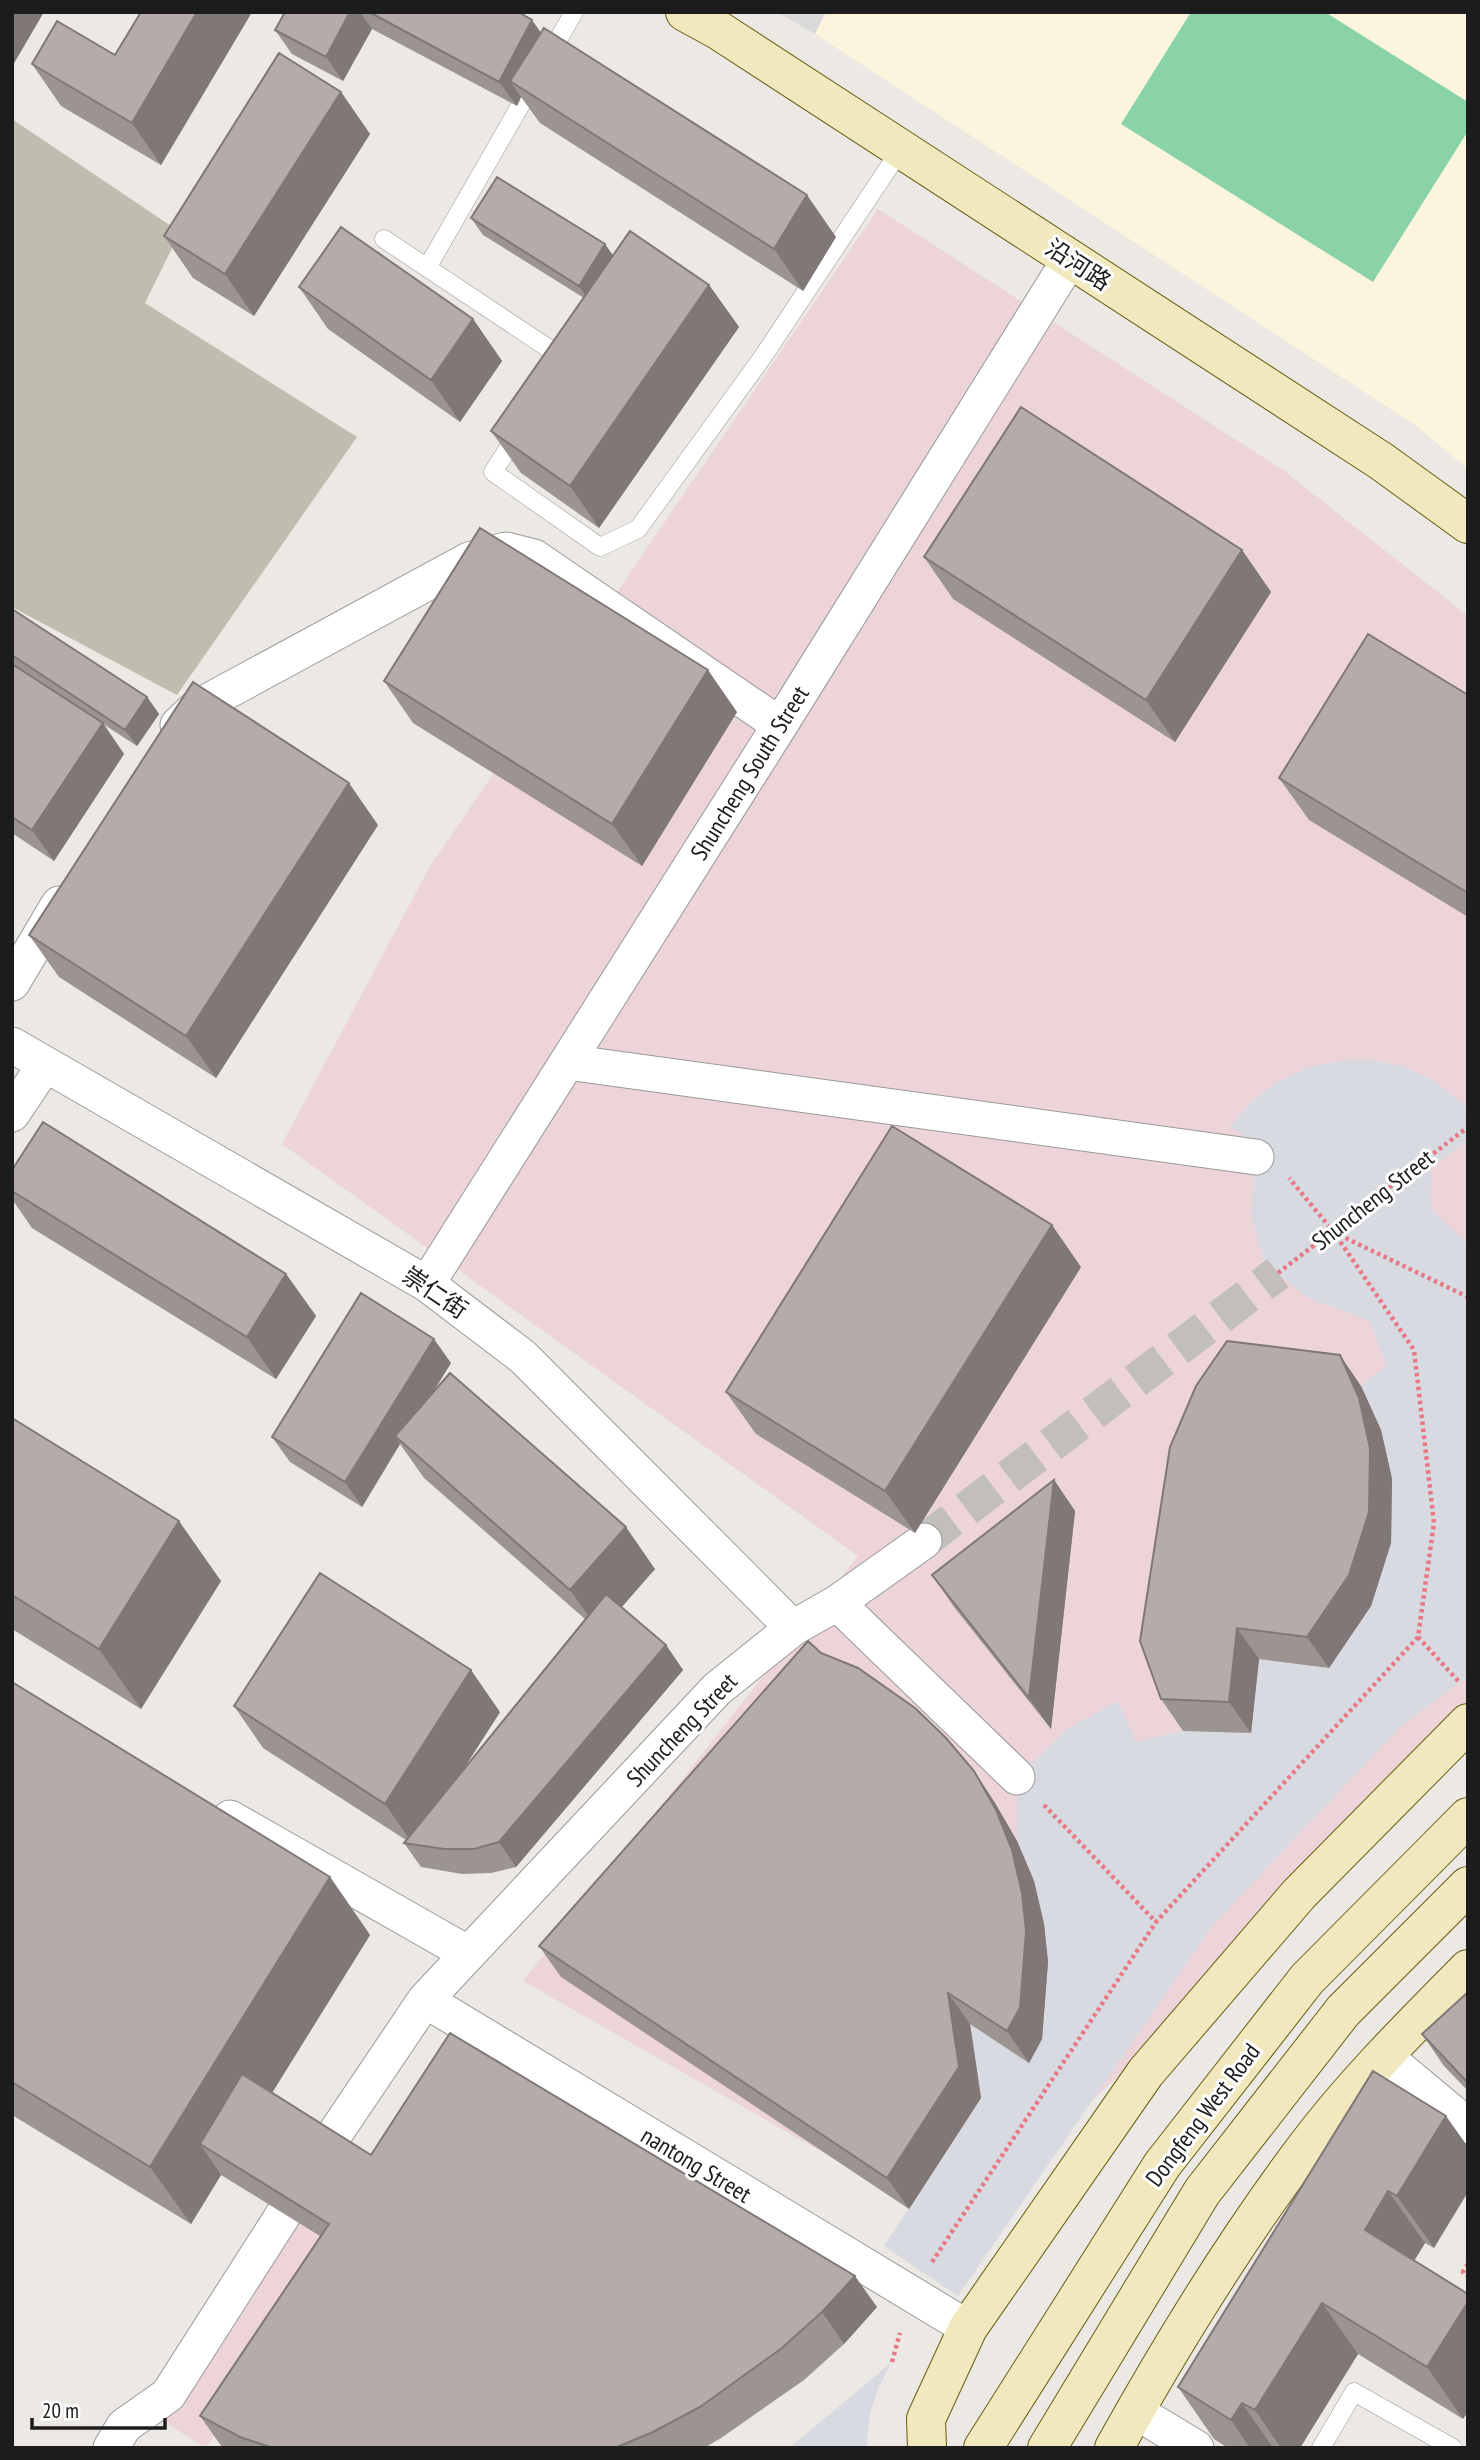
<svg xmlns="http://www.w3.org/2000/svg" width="1480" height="2460" font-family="'PT Sans Narrow','Noto Sans SC',sans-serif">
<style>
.residential{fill:#dad9da}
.commercial{fill:#ecd4d8}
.education{fill:#fbf5de}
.construction{fill:#c0bdb0}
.pitch{fill:#8ad3a8}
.plaza{fill:#d8dae2}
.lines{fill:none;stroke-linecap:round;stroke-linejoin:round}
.street-tunnel{stroke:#c2bfbb;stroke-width:35;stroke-dasharray:35 18;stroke-linecap:butt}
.lane-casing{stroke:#999;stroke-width:19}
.street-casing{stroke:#999;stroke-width:37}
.secondary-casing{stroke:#655e11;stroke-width:40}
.path{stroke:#e87883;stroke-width:4.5;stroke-dasharray:3.5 3.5;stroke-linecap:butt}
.lane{stroke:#fff;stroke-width:18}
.street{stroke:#fff;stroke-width:35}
.secondary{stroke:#f1e9bd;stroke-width:38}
.wall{fill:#9c9491}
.shaded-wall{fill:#7f7876}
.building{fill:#b5aca9;stroke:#7f7876;stroke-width:2}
.labels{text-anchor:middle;stroke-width:6;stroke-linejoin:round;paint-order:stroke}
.street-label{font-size:24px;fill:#1c1c1c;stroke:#fff}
</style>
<rect width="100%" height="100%" fill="#ece8e3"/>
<path class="residential" d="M 777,12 L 826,12 L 815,34 Z"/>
<path class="commercial" d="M 878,209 L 1283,470 L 1468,616 L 1468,1751 L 955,2228 L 523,1981 L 858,1556 L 282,1144 L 429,868 Z
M 327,2163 L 370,2191 L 206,2448 L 163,2421 Z"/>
<path class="education" d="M 826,12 L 1468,12 L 1468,469 L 1418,427 L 815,34 Z"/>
<path class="construction" d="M 12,119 L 180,232 L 145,303 L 357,437 L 177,695 L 12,607 Z"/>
<path class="pitch" d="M 1191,12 L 1325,12 L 1468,102 L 1468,131 L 1373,282 L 1121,124 Z"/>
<path class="plaza" d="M 1370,1060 L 1402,1066 L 1431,1079 L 1468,1107 L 1468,1140 L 1432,1167 L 1431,1209 L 1468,1244 L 1468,1676 L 1401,1726 L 1212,1926 L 958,2296 L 884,2246 L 981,2098 L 970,2024 L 1042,2039 L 1048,1962 L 1044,1924 L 1034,1881 L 1017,1841 L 1017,1777 L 1069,1728 L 1118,1701 L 1136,1742 L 1183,1731 L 1259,1659 L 1329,1668 L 1371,1606 L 1391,1543 L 1392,1479 L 1381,1430 L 1361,1386 L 1386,1366 L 1370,1321 L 1306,1297 L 1264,1261 L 1251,1216 L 1257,1144 L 1230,1127 L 1251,1102 L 1277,1082 L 1306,1068 L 1338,1061 Z
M 892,2362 L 878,2388 L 870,2414 L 866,2448 L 789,2448 Z"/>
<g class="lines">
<path class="street-tunnel" d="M 924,1541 L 1278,1273"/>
<defs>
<path id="lane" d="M 384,239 L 566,360
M 427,268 L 574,12
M 519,432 L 493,472 L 600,547 L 638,529 L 762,358 L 901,149
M 1321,2448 L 1354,2392 L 1453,2448"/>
<path id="street" d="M 178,725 L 196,708 L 469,560 L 506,550 L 534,557 L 780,725
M 12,983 L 59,904
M 12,1045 L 427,1284 L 523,1357 L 793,1628
M 567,1062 L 1256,1157
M 12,1114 L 44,1066
M 427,1284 L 780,725 L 1070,259
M 837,1603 L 1017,1777
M 230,1818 L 467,1953
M 425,2000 L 968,2328
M 1383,2055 L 1468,2126
M 328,2144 L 425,2000 L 717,1689 L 793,1628 L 837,1603 L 924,1541
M 1135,2411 L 1196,2448
M 111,2448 L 124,2426 L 168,2395 L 283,2215"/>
<path id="secondary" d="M 685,12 L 718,30 L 1381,461 L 1468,524
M 927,2448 L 926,2419 L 968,2328 L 1146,2072 L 1299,1894 L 1468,1723
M 983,2448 L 1162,2165 L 1307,1979 L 1468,1817
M 1047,2448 L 1202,2192 L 1343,2011 L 1468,1886
M 1114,2448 C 1172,2344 1235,2241 1306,2147 C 1354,2083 1412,2026 1468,1969"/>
</defs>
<use href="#lane" class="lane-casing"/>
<use href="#street" class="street-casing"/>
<use href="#secondary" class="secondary-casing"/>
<path class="path" d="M 1333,1232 L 1468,1297
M 1278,1273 L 1468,1127
M 1418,1637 L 1460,1683
M 1044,1805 L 1156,1922
M 932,2262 L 1156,1922 L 1418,1637 L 1434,1523 L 1414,1350 L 1333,1231 L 1289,1178
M 1468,2264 L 1463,2272 L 1468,2276
M 892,2362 L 900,2333"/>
<use href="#lane" class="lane"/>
<use href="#street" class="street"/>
<use href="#secondary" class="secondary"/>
</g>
<path class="wall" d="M 141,12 L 252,12 L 161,165 L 61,106 L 32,64 L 115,55 Z
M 285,12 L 518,12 L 541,33 L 836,237 L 803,291 L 540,123 L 521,97 L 517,106 L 372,29 L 343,81 L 292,54 L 275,30 Z
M 341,92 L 370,134 L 254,316 L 193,278 L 164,236 Z
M 471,218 L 613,255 L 709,285 L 739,327 L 599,528 L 521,473 L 491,431 L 584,298 L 483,235 Z
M 299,287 L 473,319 L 502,361 L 460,422 L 328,329 Z
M 1242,550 L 1271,592 L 1175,742 L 953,599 L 924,557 Z
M 12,609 L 147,697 L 159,714 L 137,746 L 103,724 L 124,754 L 54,861 L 12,833 Z
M 384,681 L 737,712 L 642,866 L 413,723 Z
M 1468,695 L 1468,917 L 1309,820 L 1279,778 Z
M 378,825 L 216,1078 L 59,977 L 29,935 Z
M 12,1170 L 286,1274 L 316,1316 L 276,1379 L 32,1228 L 12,1199 Z
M 1081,1267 L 915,1533 L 756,1434 L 726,1392 Z
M 451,1363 L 431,1395 L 655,1569 L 621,1607 L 666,1645 L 683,1670 L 516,1867 L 491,1873 L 462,1874 L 421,1867 L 404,1843 L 406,1840 L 263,1748 L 234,1706 L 500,1712 L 464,1768 L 585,1619 L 424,1478 L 400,1444 L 362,1507 L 290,1462 L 272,1437 Z
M 1361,1386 L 1381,1430 L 1392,1479 L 1391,1543 L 1371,1606 L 1329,1668 L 1259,1659 L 1251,1733 L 1183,1731 L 1161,1699 Z
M 12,1418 L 221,1581 L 141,1709 L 12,1629 Z
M 1054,1480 L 1075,1511 L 1051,1729 L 954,1607 L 932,1575 Z
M 12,1682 L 330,1877 L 370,1935 L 272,2093 L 371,2155 L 877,2307 L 844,2344 L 804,2380 L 721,2438 L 704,2448 L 222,2447 L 200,2416 L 320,2236 L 221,2175 L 191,2224 L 12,2115 Z
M 974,1771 L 995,1803 L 1017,1841 L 1034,1881 L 1044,1924 L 1048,1962 L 1042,2039 L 1029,2063 L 970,2024 L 981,2098 L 909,2209 L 561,1977 L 539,1946 Z
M 1468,1992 L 1468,2091 L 1444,2066 L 1422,2034 Z
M 1373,2071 L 1434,2248 L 1425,2243 L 1414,2261 L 1463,2419 L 1358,2354 L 1300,2448 L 1228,2448 L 1214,2439 L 1178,2387 Z"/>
<path class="shaded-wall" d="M 12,12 L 44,12 L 13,65 L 12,63 Z
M 197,12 L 252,12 L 161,165 L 132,123 Z
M 350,12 L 360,12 L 372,29 L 343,81 L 326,57 Z
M 532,20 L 549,44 L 510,81 L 521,97 L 517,106 L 499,82 Z
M 341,92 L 370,134 L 254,316 L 225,274 Z
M 807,195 L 836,237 L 803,291 L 774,249 Z
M 605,244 L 617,261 L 591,303 L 579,286 Z
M 709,285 L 739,327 L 599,528 L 570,486 Z
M 473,319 L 502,361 L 460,422 L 431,380 Z
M 1242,550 L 1271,592 L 1175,742 L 1146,700 Z
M 708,670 L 737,712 L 642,866 L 612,824 Z
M 147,697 L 159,714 L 137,746 L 125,730 Z
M 103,723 L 124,754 L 54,861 L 32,830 Z
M 349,783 L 378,825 L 216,1078 L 186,1036 Z
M 1052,1225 L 1081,1267 L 915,1533 L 885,1491 Z
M 286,1274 L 316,1316 L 276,1379 L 247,1337 Z
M 434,1339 L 451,1363 L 402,1442 L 395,1436 L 400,1444 L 362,1507 L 345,1482 Z
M 1340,1355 L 1361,1386 L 1381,1430 L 1392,1479 L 1391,1543 L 1371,1606 L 1329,1668 L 1307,1637 Z
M 1054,1480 L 1075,1511 L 1051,1729 L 1029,1698 Z
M 179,1521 L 221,1581 L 141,1709 L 99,1649 Z
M 626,1527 L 655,1569 L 600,1632 L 570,1590 Z
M 1237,1628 L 1259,1659 L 1251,1733 L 1229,1702 Z
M 666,1645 L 683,1670 L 516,1867 L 499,1842 Z
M 471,1670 L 500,1712 L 415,1845 L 413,1844 L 385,1804 Z
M 974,1771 L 995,1803 L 1017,1841 L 1034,1881 L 1044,1924 L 1048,1962 L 1042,2039 L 1029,2063 L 1007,2031 Z
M 330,1877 L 370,1935 L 229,2162 L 200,2144 L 221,2175 L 191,2224 L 150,2167 Z
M 948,1993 L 970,2024 L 981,2098 L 909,2209 L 887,2178 Z
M 1446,2116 L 1468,2147 L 1468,2192 L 1434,2248 L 1397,2196 Z
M 1388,2191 L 1425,2243 L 1401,2282 L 1365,2230 Z
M 855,2276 L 877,2307 L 844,2344 L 822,2312 Z
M 1468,2302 L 1468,2412 L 1463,2419 L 1427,2367 Z
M 1322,2303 L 1358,2354 L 1300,2448 L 1281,2448 L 1255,2410 Z
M 1242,2403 L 1273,2448 L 1250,2448 L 1231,2420 Z"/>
<path class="building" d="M 141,12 L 197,12 L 132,123 L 32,64 L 57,21 L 115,55 Z
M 285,12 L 350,12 L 326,57 L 275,30 Z
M 369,12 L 518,12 L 532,20 L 499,82 Z
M 544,28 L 807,195 L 774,249 L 510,81 Z
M 279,53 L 341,92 L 225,274 L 164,236 Z
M 497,177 L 605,244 L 579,286 L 471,218 Z
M 341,227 L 473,319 L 431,380 L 299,287 Z
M 630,231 L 709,285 L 570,486 L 491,431 Z
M 1021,407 L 1242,550 L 1146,700 L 924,557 Z
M 480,528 L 708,670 L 612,824 L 384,681 Z
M 12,609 L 147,697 L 125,730 L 12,655 Z
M 1368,634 L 1468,695 L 1468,893 L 1279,778 Z
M 12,664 L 103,723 L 32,830 L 12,817 Z
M 193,682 L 349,783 L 186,1036 L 29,935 Z
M 43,1122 L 286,1274 L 247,1337 L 12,1191 L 12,1170 Z
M 892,1126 L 1052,1225 L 885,1491 L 726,1392 Z
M 361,1293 L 434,1339 L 345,1482 L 272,1437 Z
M 1227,1341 L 1340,1355 L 1359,1398 L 1370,1448 L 1369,1512 L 1349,1575 L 1307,1637 L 1237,1628 L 1229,1702 L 1161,1699 L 1140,1641 L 1170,1447 L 1196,1386 Z
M 450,1373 L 626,1527 L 570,1590 L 395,1436 Z
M 12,1418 L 179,1521 L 99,1649 L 12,1595 Z
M 1054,1480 L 1029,1698 L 932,1575 Z
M 320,1573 L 471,1670 L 385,1804 L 234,1706 Z
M 606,1594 L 666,1645 L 499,1842 L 474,1849 L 444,1849 L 404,1843 Z
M 808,1641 L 821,1653 L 858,1668 L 915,1708 L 946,1738 L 974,1771 L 996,1810 L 1012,1850 L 1022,1893 L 1026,1931 L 1020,2008 L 1007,2031 L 948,1993 L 959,2067 L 887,2178 L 539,1946 Z
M 12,1682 L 330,1877 L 150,2167 L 12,2082 Z
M 1468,1992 L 1468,2083 L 1422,2034 Z
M 450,2033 L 855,2276 L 822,2312 L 782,2348 L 700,2407 L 653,2432 L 615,2448 L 273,2448 L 240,2437 L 200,2416 L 329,2224 L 200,2144 L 242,2074 L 371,2155 Z
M 1373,2071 L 1446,2116 L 1397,2196 L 1388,2191 L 1365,2230 L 1468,2294 L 1468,2302 L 1427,2367 L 1322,2303 L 1255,2410 L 1242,2403 L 1231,2420 L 1178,2387 Z"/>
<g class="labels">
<g class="street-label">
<text transform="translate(1078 265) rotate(33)" y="8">沿河路</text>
<text transform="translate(750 773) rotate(-58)" y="8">Shuncheng South Street</text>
<text transform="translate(1373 1200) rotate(-38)" y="8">Shuncheng Street</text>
<text transform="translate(435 1293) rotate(34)" y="8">崇仁街</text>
<text transform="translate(682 1730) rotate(-46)" y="8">Shuncheng Street</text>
<text transform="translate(1203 2115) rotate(-53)" y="8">Dongfeng West Road</text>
<text transform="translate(696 2165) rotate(31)" y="8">nantong Street</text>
</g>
</g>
<rect width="1480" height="2460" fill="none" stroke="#1c1c1c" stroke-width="28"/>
<path d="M32 2418v10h133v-10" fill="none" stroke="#1c1c1c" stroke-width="3.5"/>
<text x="42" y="2418" font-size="21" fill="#1c1c1c" stroke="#ffffff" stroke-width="5" paint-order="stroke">20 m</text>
</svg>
